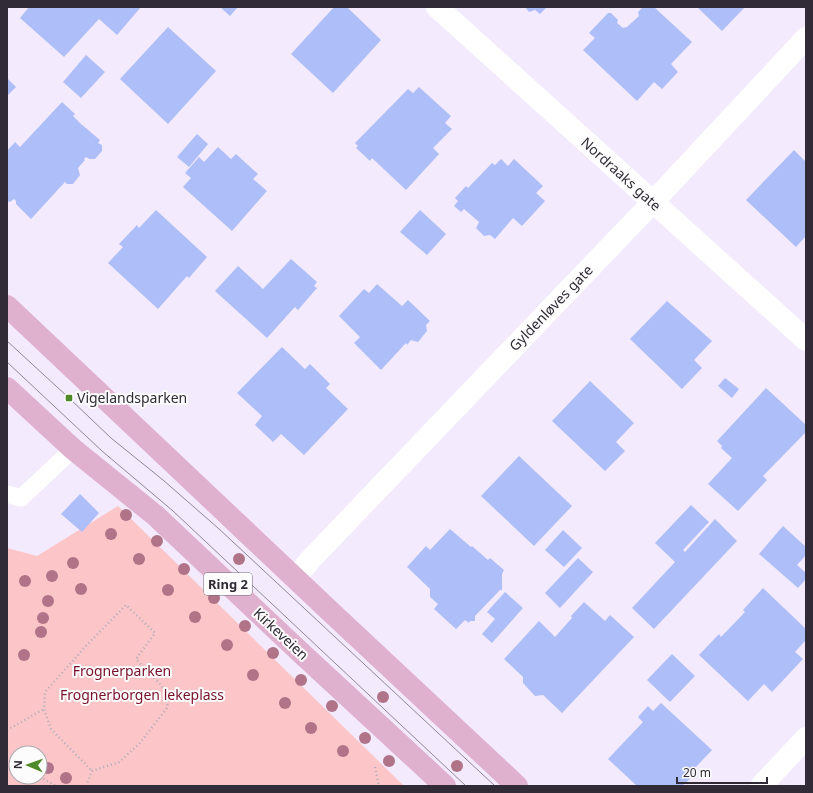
<svg xmlns="http://www.w3.org/2000/svg" width="813" height="793" font-family="'Noto Sans',sans-serif">
<style>
.green{fill:#fcc6c8;fill-rule:evenodd}
.building{fill:#aebef9}
.lines{fill:none;stroke-linecap:round;stroke-linejoin:round}
.path{stroke:#b2abbb;stroke-width:2.5;stroke-dasharray:1 3;stroke-linecap:butt}
.lane{stroke:#fff;stroke-width:17}
.street{stroke:#fff;stroke-width:22}
.primary{stroke:#e0b0cf;stroke-width:22}
.tram{stroke:#8e8896;stroke-width:1}
.tree{fill:#b07388}
.poi-dot{fill:#4e8a29;stroke:#fcfcfc;stroke-width:1.5}
.labels{text-anchor:middle;stroke-width:4;stroke-linejoin:round;paint-order:stroke}
.shield{fill:#fcfcfc;stroke:#6d6a71;stroke-width:1}
.shield-label{font-size:13px;font-weight:bold;fill:#302b36}
.street-label{font-size:14px;fill:#302b36;stroke:#fcfcfc}
.poi-label{font-size:14px;fill:#302b36;stroke:#fcfcfc;text-anchor:start}
.park-label{font-size:14px;fill:#791028;stroke:#fcfcfc}
</style>
<rect width="100%" height="100%" fill="#f3ebfd"/>
<path class="green" d="M 118,506 L 404,786 L 7,786 L 7,548 L 37,556 ZM 16,753 L 40,753 L 40,777 L 16,777 Z"/>
<path class="building" d="M 29,7 L 141,7 L 117,35 L 99,19 L 64,57 L 20,18 Z
M 220,7 L 238,7 L 230,16 Z
M 334,7 L 347,7 L 381,40 L 333,93 L 291,54 Z
M 525,7 L 547,7 L 540,14 L 535,10 L 529,12 Z
M 643,7 L 654,7 L 692,42 L 671,64 L 678,72 L 662,89 L 654,82 L 637,101 L 583,50 L 595,38 L 589,33 L 608,13 L 611,13 L 618,20 L 617,23 L 623,28 L 627,27 L 639,16 L 638,12 Z
M 697,7 L 745,7 L 722,31 Z
M 168,27 L 216,71 L 168,124 L 120,79 Z
M 86,55 L 105,72 L 81,98 L 63,82 Z
M 7,78 L 16,87 L 7,96 Z
M 419,87 L 451,116 L 445,123 L 452,129 L 433,148 L 439,154 L 406,190 L 372,158 L 370,161 L 356,148 L 358,146 L 355,143 L 408,89 L 413,93 Z
M 62,102 L 75,114 L 73,116 L 81,124 L 100,140 L 98,143 L 102,145 L 102,151 L 95,159 L 89,159 L 86,157 L 84,159 L 85,160 L 78,168 L 80,175 L 73,184 L 67,184 L 65,182 L 31,219 L 16,204 L 16,201 L 14,199 L 10,202 L 7,201 L 7,151 L 15,142 L 20,147 Z
M 197,134 L 208,144 L 189,167 L 177,157 Z
M 218,147 L 231,159 L 236,154 L 258,174 L 253,179 L 267,191 L 232,231 L 183,187 L 191,178 L 185,173 L 199,157 L 204,162 Z
M 794,150 L 806,162 L 806,236 L 796,247 L 746,200 Z
M 501,159 L 508,166 L 514,159 L 543,186 L 536,193 L 545,201 L 522,226 L 513,218 L 495,239 L 490,235 L 484,236 L 476,228 L 479,222 L 464,209 L 461,212 L 454,206 L 458,201 L 455,198 L 466,186 L 468,188 L 492,163 L 495,165 Z
M 156,210 L 207,257 L 189,278 L 187,276 L 158,309 L 108,263 L 123,247 L 119,244 L 137,225 L 139,228 Z
M 420,210 L 446,234 L 427,255 L 400,232 Z
M 291,259 L 317,282 L 314,286 L 317,288 L 298,310 L 295,307 L 293,309 L 267,338 L 215,291 L 238,266 L 263,289 Z
M 377,284 L 402,306 L 408,300 L 430,321 L 426,325 L 427,331 L 418,342 L 411,340 L 407,345 L 406,343 L 381,370 L 354,343 L 360,337 L 339,316 L 364,289 L 369,293 Z
M 667,301 L 712,341 L 694,360 L 702,368 L 682,389 L 630,339 Z
M 282,347 L 305,369 L 310,364 L 330,384 L 326,388 L 348,409 L 304,455 L 281,434 L 273,442 L 255,425 L 262,416 L 237,393 Z
M 725,378 L 739,389 L 732,398 L 718,386 Z
M 590,381 L 634,423 L 616,442 L 625,451 L 605,471 L 552,421 Z
M 766,388 L 806,425 L 806,432 L 763,476 L 767,480 L 738,511 L 708,484 L 732,458 L 721,448 L 722,446 L 717,441 Z
M 519,456 L 572,506 L 534,546 L 481,496 Z
M 80,494 L 99,513 L 82,532 L 61,514 Z
M 691,505 L 709,522 L 683,550 L 685,552 L 715,519 L 737,541 L 654,629 L 632,608 L 675,562 L 655,543 Z
M 783,526 L 806,547 L 806,555 L 797,565 L 806,573 L 806,579 L 798,588 L 759,554 Z
M 450,529 L 471,547 L 472,546 L 488,560 L 490,558 L 504,570 L 502,574 L 502,590 L 500,590 L 475,616 L 475,621 L 470,621 L 469,623 L 465,620 L 456,629 L 434,609 L 438,604 L 430,597 L 430,589 L 407,567 L 426,546 L 430,550 Z
M 563,530 L 582,548 L 564,567 L 545,550 Z
M 578,558 L 593,572 L 560,608 L 545,593 Z
M 763,588 L 806,629 L 806,640 L 795,652 L 803,659 L 772,692 L 764,684 L 748,701 L 699,655 L 719,634 L 721,637 L 745,612 L 743,610 Z
M 505,592 L 523,608 L 492,643 L 482,634 L 495,619 L 487,612 Z
M 584,602 L 605,621 L 610,615 L 634,637 L 562,713 L 543,695 L 535,696 L 523,683 L 523,677 L 504,659 L 539,621 L 555,637 L 572,618 L 571,616 Z
M 672,654 L 695,676 L 670,702 L 647,680 Z
M 661,703 L 712,750 L 694,769 L 690,779 L 683,785 L 678,786 L 637,786 L 608,759 L 643,722 L 638,717 L 648,706 L 653,711 Z"/>
<g class="lines">
<path class="path" d="M 7,730 L 44,709
M 7,757 L 16,763
M 375,767 L 379,786
M 40,777 L 56,786
M 86,786 L 92,771 L 119,762 L 140,743 L 167,708 L 169,696 L 160,684 L 136,659 L 155,633 L 126,605 L 85,647 L 45,692 L 44,709 L 51,729 L 92,771"/>
<path class="lane" d="M 7,494 L 21,498 L 73,449"/>
<path class="street" d="M 437,7 L 806,340
M 295,578 L 311,559 L 653,202 L 806,38
M 761,786 L 806,738"/>
<path class="primary" d="M 7,306 L 333,614 L 517,786
M 7,388 L 73,449 L 156,516 L 299,651 L 445,786"/>
<path class="tram" d="M 7,341 L 69,398 L 111,438 L 163,480 L 218,528 L 495,786
M 7,362 L 102,451 L 173,511 L 466,786"/>
</g>
<g class="tree">
<circle cx="126" cy="515" r="6"/>
<circle cx="111" cy="534" r="6"/>
<circle cx="157" cy="541" r="6"/>
<circle cx="139" cy="559" r="6"/>
<circle cx="239" cy="559" r="6"/>
<circle cx="73" cy="563" r="6"/>
<circle cx="184" cy="569" r="6"/>
<circle cx="52" cy="576" r="6"/>
<circle cx="25" cy="581" r="6"/>
<circle cx="81" cy="589" r="6"/>
<circle cx="168" cy="590" r="6"/>
<circle cx="214" cy="598" r="6"/>
<circle cx="48" cy="601" r="6"/>
<circle cx="195" cy="617" r="6"/>
<circle cx="43" cy="618" r="6"/>
<circle cx="245" cy="626" r="6"/>
<circle cx="41" cy="632" r="6"/>
<circle cx="227" cy="645" r="6"/>
<circle cx="273" cy="653" r="6"/>
<circle cx="24" cy="655" r="6"/>
<circle cx="253" cy="675" r="6"/>
<circle cx="301" cy="680" r="6"/>
<circle cx="383" cy="697" r="6"/>
<circle cx="285" cy="703" r="6"/>
<circle cx="332" cy="706" r="6"/>
<circle cx="311" cy="728" r="6"/>
<circle cx="365" cy="738" r="6"/>
<circle cx="343" cy="751" r="6"/>
<circle cx="389" cy="761" r="6"/>
<circle cx="457" cy="766" r="6"/>
<circle cx="48" cy="768" r="6"/>
<circle cx="66" cy="778" r="6"/>
</g>
<rect class="poi-dot" x="65" y="394" width="8" height="8" rx="2"/>
<g class="labels">
<rect class="shield" x="204" y="573" width="48" height="22" rx="3"/>
<g class="shield-label">
<text x="228" y="589">Ring 2</text>
</g>
<g class="street-label">
<text transform="translate(621 174) rotate(42)" y="5">Nordraaks gate</text>
<text transform="translate(551 308) rotate(-46)" y="5">Gyldenløves gate</text>
<text transform="translate(281 634) rotate(43)" y="5">Kirkeveien</text>
</g>
<g class="poi-label">
<text x="77" y="403">Vigelandsparken</text>
</g>
<g class="park-label">
<text x="122" y="676">Frognerparken</text>
<text x="142" y="700">Frognerborgen lekeplass</text>
</g>
</g>
<rect width="813" height="793" fill="none" stroke="#302b36" stroke-width="16"/>
<g transform="translate(28 765) rotate(272)"><circle r="19" fill="#fcfcfc" stroke="#aaa8ad"/>
<path d="M0-3L7 15L0 10L-7 15Z" fill="#4e8a29"/>
<text y="-6" font-size="11" font-weight="bold" text-anchor="middle" fill="#302b36">N</text>
</g>
<path d="M677 777v6h90v-6" fill="none" stroke="#302b36" stroke-width="2"/>
<text x="683" y="777" font-size="12" fill="#302b36" stroke="#fcfcfc" stroke-width="3" paint-order="stroke">20 m</text>
</svg>
